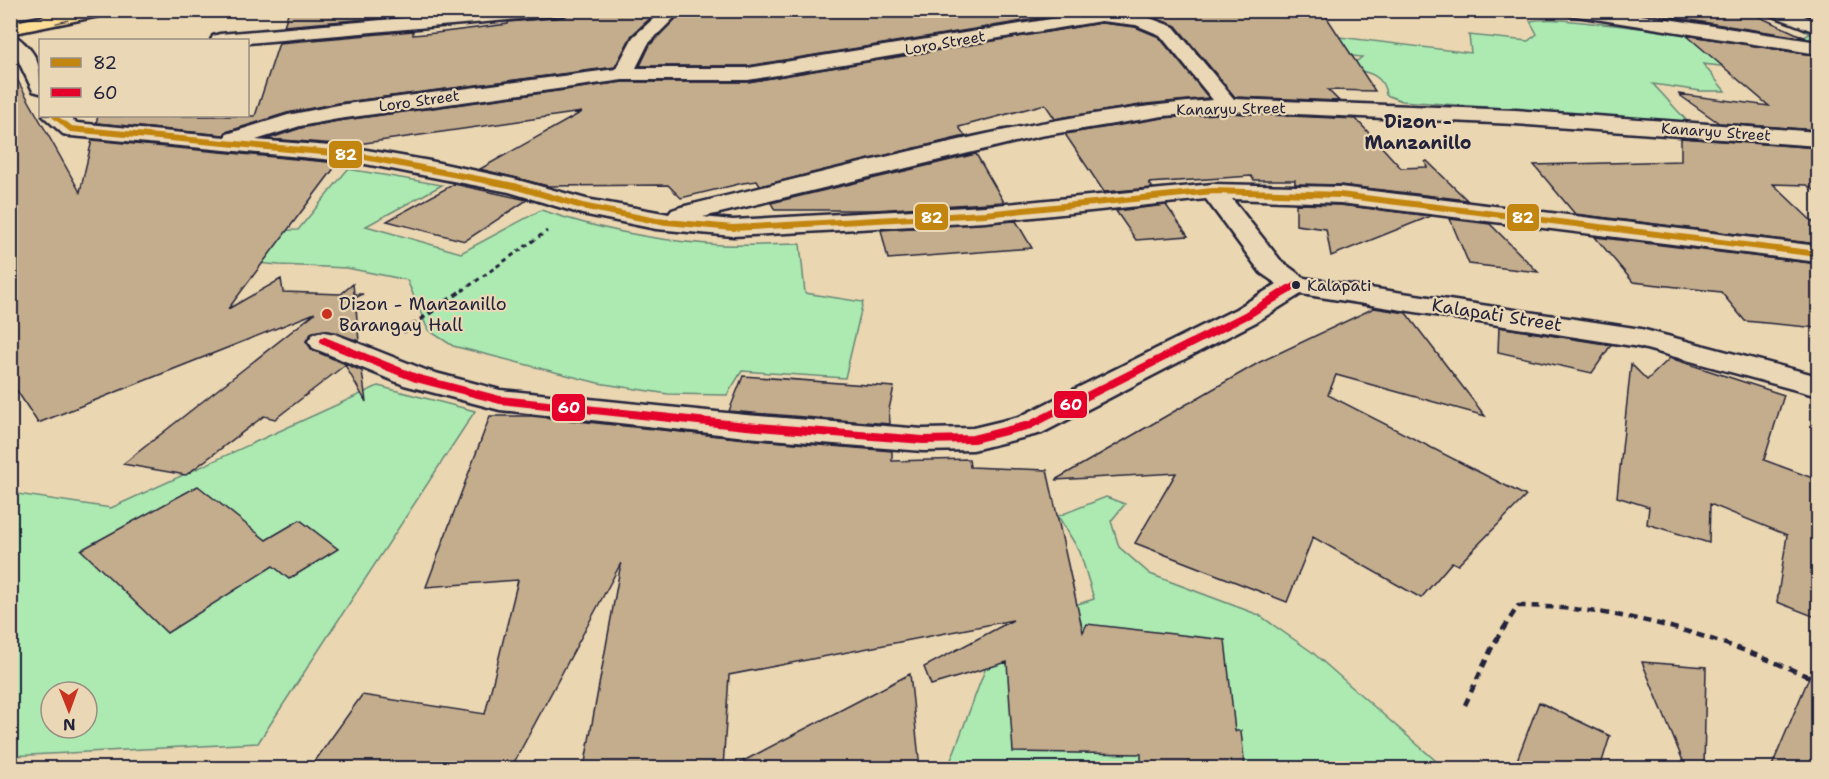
<svg xmlns="http://www.w3.org/2000/svg" width="1829" height="779" font-family="'Shantell Sans',sans-serif">
<style>
.green{fill:#aceab1;stroke:#678676;stroke-width:1.5;fill-rule:evenodd}
.lines{fill:none;stroke-linecap:round;stroke-linejoin:round}
.stream{fill:#5c8c9c;fill-rule:evenodd}
.building{fill:#c4ad8c;stroke:#22223b;stroke-width:1.5}
.minor-casing{stroke:#22223b;stroke-width:5}
.highway-casing{stroke:#22223b;stroke-width:5}
.path-far2{stroke:#22223b;stroke-width:3;stroke-dasharray:4.5 4;stroke-linecap:butt}
.path-far1{stroke:#22223b;stroke-width:4;stroke-dasharray:6 4.5;stroke-linecap:butt}
.path{stroke:#22223b;stroke-width:4.5;stroke-dasharray:8 6;stroke-linecap:butt}
.minor{fill:#ead7b5;fill-rule:evenodd}
.highway{fill:#fdde96;fill-rule:evenodd}
.highway-bridge-casing{stroke:#22223b;stroke-width:22;stroke-linecap:butt}
.highway-bridge{stroke:#fdde96;stroke-width:20}
.bus-1-far1-casing{stroke:#ead7b5;stroke-width:8}
.bus-1-casing{stroke:#ead7b5;stroke-width:10}
.bus-2-far1-casing{stroke:#ead7b5;stroke-width:10}
.bus-2-casing{stroke:#ead7b5;stroke-width:12}
.bus-1-far1{stroke:#c2850f;stroke-width:4.5}
.bus-1{stroke:#c2850f;stroke-width:6}
.bus-2-far1{stroke:#e4002b;stroke-width:6}
.bus-2{stroke:#e4002b;stroke-width:8}
.bus-dot{fill:#22223b;stroke:#ead7b5;stroke-width:2}
.poi-dot{fill:#c8321e;stroke:#ead7b5;stroke-width:2}
.labels{text-anchor:middle;stroke-width:4.5;stroke-linejoin:round;paint-order:stroke}
.far-street-label{font-size:15px;fill:#22223b;stroke:#ead7b5}
.bus-label{font-size:16px;fill:#22223b;stroke:#ead7b5;text-anchor:start}
.far-quarter-label{font-size:18px;font-weight:bold;fill:#22223b;stroke:#ead7b5}
.poi-label{font-size:18px;fill:#22223b;stroke:#ead7b5;text-anchor:start}
.street-label{font-size:18px;fill:#22223b;stroke:#ead7b5}
.line-badge{stroke:#ead7b5;stroke-width:2}
.badge-label{font-size:16px;text-anchor:middle;font-weight:bold;fill:#fff}
</style>
<rect width="100%" height="100%" fill="#ead6b1"/>
<filter id="ink" filterUnits="userSpaceOnUse"><feTurbulence type="fractalNoise" baseFrequency=".0167" numOctaves="2"/><feDisplacementMap in="SourceGraphic" scale="12" xChannelSelector="R" yChannelSelector="G"/><feConvolveMatrix kernelMatrix="1 2 1 2 8 2 1 2 1" color-interpolation-filters="sRGB"/></filter>
<g filter="url(#ink)">
<path class="green" d="M 1124,11 L 1471,53 L 1469,35 L 1528,41 L 1537,34 L 1530,21 C 1556,17 1577,22 1603,24 C 1675,31 1750,41 1818,64 L 1818,88 L 1771,72 L 1703,64 L 1725,91 L 1701,91 L 1653,84 L 1688,122 L 1402,101 L 1386,95 C 1384,74 1367,72 1348,68 L 1362,57 L 1306,51 L 1176,26 Z
M 1619,11 L 1636,11 L 1655,16 L 1791,38 L 1804,37 L 1810,34 L 1792,22 L 1756,11 C 1777,11 1800,22 1818,34 L 1818,44 Z
M 348,169 L 442,185 L 366,226 L 461,253 L 541,210 C 595,228 651,240 708,244 C 738,247 770,244 800,244 L 805,293 L 863,302 L 845,378 L 742,371 L 727,395 L 668,394 L 598,383 L 453,346 L 428,330 L 407,280 L 347,268 L 279,265 L 205,258 L 198,232 L 298,230 Z
M 378,386 L 475,411 L 258,743 L 11,756 L 11,493 L 111,508 ZM 51,692 L 87,692 L 87,728 L 51,728 Z
M 1106,497 L 1125,504 L 1111,521 L 1119,547 L 1150,574 L 1259,615 L 1312,652 L 1444,768 L 948,768 L 998,635 L 1033,618 L 1094,599 L 1080,552 L 1058,516 Z"/>
<g class="lines">
<path class="stream" d="M 133,10 L 216,10 L 145,15 Z"/>
</g>
<path class="building" d="M 289,10 L 415,10 L 414,15 L 284,26 Z
M 574,10 L 659,10 L 632,35 L 615,67 L 338,103 L 287,113 L 226,132 L 224,135 L 96,123 L 98,116 L 255,116 L 279,43 L 413,31 L 413,35 L 436,33 L 508,24 L 508,22 L 564,17 Z
M 684,10 L 1090,10 L 748,66 L 640,66 L 650,45 Z
M 1116,10 L 1322,10 L 1375,91 L 1328,90 L 1339,101 L 1235,97 L 1176,26 L 1145,14 Z
M 1656,10 L 1744,10 L 1806,38 L 1663,16 Z
M 1101,23 L 1135,27 L 1159,37 L 1209,98 L 1146,104 L 1055,119 L 1045,104 L 959,127 L 965,136 L 760,186 L 757,181 L 743,183 L 681,198 L 668,185 L 548,186 L 480,169 L 582,112 L 351,145 L 268,139 L 301,128 L 338,121 L 623,82 L 748,82 Z
M 1686,35 L 1818,56 L 1818,130 L 1719,123 L 1678,94 L 1769,106 Z
M 10,67 L 80,192 L 92,140 L 338,163 L 228,309 L 281,279 L 283,292 L 341,294 L 353,284 L 354,294 L 363,294 L 355,298 L 359,341 L 324,330 L 313,332 L 306,341 L 312,350 L 362,371 L 366,402 L 345,365 L 275,419 L 264,416 L 186,475 L 123,464 L 315,313 L 38,423 L 10,380 Z
M 1228,113 L 1356,119 L 1401,168 L 1427,167 L 1425,162 L 1427,161 L 1467,200 L 1340,185 L 1295,184 L 1295,180 L 1254,180 L 1251,176 L 1149,183 L 1153,188 L 1104,192 L 1065,134 L 1163,118 Z
M 1681,138 L 1818,148 L 1818,193 L 1807,185 L 1773,184 L 1818,227 L 1818,244 L 1575,214 L 1534,165 L 1681,161 Z
M 976,154 L 1004,202 L 875,210 L 775,210 L 771,203 Z
M 454,184 L 527,200 L 465,241 L 387,221 Z
M 1296,204 L 1340,205 L 1431,216 L 1331,256 L 1326,229 L 1296,225 Z
M 1166,205 L 1188,236 L 1136,240 L 1116,211 Z
M 1450,219 L 1490,224 L 1538,272 L 1469,264 Z
M 1016,221 L 1032,248 L 888,259 L 881,230 Z
M 1595,237 L 1818,264 L 1818,328 L 1745,321 L 1721,292 L 1633,282 Z
M 1374,308 L 1406,313 L 1485,416 L 1336,375 L 1328,395 L 1526,496 L 1458,565 L 1452,562 L 1421,598 L 1313,537 L 1287,602 L 1135,543 L 1176,473 L 1055,480 L 1260,362 Z
M 1499,327 L 1611,345 L 1592,373 L 1498,352 Z
M 1670,358 L 1784,395 L 1764,460 L 1818,480 L 1818,618 L 1777,602 L 1787,535 L 1710,504 L 1709,543 L 1647,524 L 1649,507 L 1617,497 L 1631,364 L 1647,380 Z
M 743,376 L 894,387 L 889,409 L 890,424 L 729,411 Z
M 490,416 L 531,416 L 746,439 L 892,451 L 892,461 L 969,459 L 970,467 L 1047,470 L 1083,632 L 1087,624 L 1225,640 L 1235,731 L 1241,731 L 1245,768 L 1141,768 L 1141,754 L 1013,752 L 1007,662 L 931,685 L 924,667 L 1013,620 L 729,675 L 723,768 L 584,768 L 621,563 L 511,768 L 310,768 L 362,695 L 485,714 L 518,580 L 426,587 Z
M 198,486 L 266,540 L 300,520 L 338,549 L 289,579 L 273,566 L 167,633 L 81,550 Z
M 1818,656 L 1818,768 L 1771,768 Z
M 1642,662 L 1706,667 L 1704,768 L 1686,768 Z
M 910,674 L 920,768 L 730,768 Z
M 1539,702 L 1610,736 L 1600,768 L 1514,768 Z"/>
<g class="lines">
<defs>
<path id="minor" d="M 497,10 L 572,10 L 564,15 L 248,43 L 248,40 L 211,40 L 213,36 L 220,34 Z
M 663,10 L 682,10 L 648,44 L 636,68 L 748,68 L 1101,11 L 1144,16 L 1174,27 L 1234,99 L 1515,110 L 1818,132 L 1818,146 L 1515,124 L 1228,111 L 1163,116 L 1040,136 L 703,217 L 733,220 L 985,206 L 1213,184 L 1340,187 L 1818,246 L 1818,262 L 1340,203 L 1232,199 L 1281,261 L 1304,278 L 1641,329 L 1818,376 L 1818,396 L 1639,347 L 1301,294 L 1258,321 L 1042,433 L 973,450 L 923,451 L 746,437 L 500,410 L 404,385 L 313,348 L 308,341 L 313,334 L 324,332 L 335,334 L 428,371 L 500,390 L 746,415 L 923,429 L 973,428 L 1019,417 L 1236,309 L 1277,284 L 1261,273 L 1206,199 L 985,222 L 733,236 L 656,229 L 582,214 L 509,192 L 355,162 L 71,136 L 63,134 L 43,116 L 67,116 L 77,123 L 225,137 L 227,134 L 288,115 L 338,105 L 616,69 L 633,37 ZM 1101,21 L 1136,25 L 1160,35 L 1213,100 C 1034,113 855,166 681,207 L 672,210 L 669,214 L 586,199 L 514,179 L 430,161 L 355,148 L 256,140 L 300,126 L 338,119 L 623,80 L 748,80 Z
M 1562,10 L 1608,10 L 1818,42 L 1818,54 L 1570,15 Z
M 1766,10 L 1791,10 L 1818,22 L 1818,33 L 1768,14 Z
M 10,34 C 17,36 21,40 26,45 C 41,60 40,73 40,93 L 33,91 L 17,58 L 10,51 Z"/>
<path id="highway" d="M 75,10 L 112,10 L 104,15 L 10,34 L 10,23 Z"/>
</defs>
<use href="#minor" class="minor-casing"/>
<use href="#highway" class="highway-casing"/>
<path class="path-far2" d="M 462,291 L 547,231"/>
<path class="path-far1" d="M 403,332 L 464,289"/>
<path class="path" d="M 1465,705 L 1493,645 L 1518,606 C 1627,607 1720,637 1818,681"/>
<use href="#minor" class="minor"/>
<use href="#highway" class="highway"/>
<defs>
<path id="highway-bridge" d="M 53,13 L 66,10"/>
</defs>
<use href="#highway-bridge" class="highway-bridge-casing"/>
<use href="#highway-bridge" class="highway-bridge"/>
<defs>
<path id="bus-1-far1" d="M 54,116 L 68,127"/>
<path id="bus-1" d="M 66,125 L 71,129 L 355,155 L 514,186 L 582,206 L 656,221 L 733,228 L 985,214 L 1213,191 L 1340,195 L 1818,254"/>
<path id="bus-2-far1" d="M 1287,291 L 1296,285"/>
<path id="bus-2" d="M 324,341 L 416,378 L 500,400 L 746,426 L 923,440 L 973,439 L 1030,425 L 1247,315 L 1289,289"/>
</defs>
<use href="#bus-1-far1" class="bus-1-far1-casing"/>
<use href="#bus-1" class="bus-1-casing"/>
<use href="#bus-2-far1" class="bus-2-far1-casing"/>
<use href="#bus-2" class="bus-2-casing"/>
<use href="#bus-1-far1" class="bus-1-far1"/>
<use href="#bus-1" class="bus-1"/>
<use href="#bus-2-far1" class="bus-2-far1"/>
<use href="#bus-2" class="bus-2"/>
</g>
</g>
<circle class="bus-dot" cx="1296" cy="285" r="5"/>
<circle class="poi-dot" cx="327" cy="314" r="6"/>
<g class="labels">
<g class="far-street-label">
<text transform="translate(945 43) rotate(-10)" y="5">Loro Street</text>
<text transform="translate(419 101) rotate(-8)" y="5">Loro Street</text>
<text transform="translate(1231 109) rotate(-1)" y="5">Kanaryu Street</text>
<text transform="translate(1716 132) rotate(4)" y="5">Kanaryu Street</text>
</g>
<g class="bus-label">
<text x="1307" y="291">Kalapati</text>
</g>
<g class="far-quarter-label">
<text x="1418" y="128">Dizon -<tspan x="1418" dy="21">Manzanillo</tspan></text>
</g>
<g class="poi-label">
<text x="339" y="310">Dizon - Manzanillo<tspan x="339" dy="21">Barangay Hall</tspan></text>
</g>
<g class="street-label">
<text transform="translate(1497 315) rotate(9)" y="6">Kalapati Street</text>
</g>
</g>
<g class="line-badge">
<rect x="328" y="140" width="35" height="29" rx="6" fill="#c2850f"/>
<rect x="914" y="203" width="35" height="28" rx="6" fill="#c2850f"/>
<rect x="1506" y="203" width="34" height="29" rx="6" fill="#c2850f"/>
<rect x="1053" y="390" width="35" height="29" rx="6" fill="#e4002b"/>
<rect x="551" y="393" width="35" height="29" rx="6" fill="#e4002b"/>
</g>
<g class="badge-label">
<text x="346" y="160">82</text>
<text x="932" y="223">82</text>
<text x="1523" y="223">82</text>
<text x="1071" y="410">60</text>
<text x="569" y="413">60</text>
</g>
<rect width="1829" height="779" fill="none" stroke="#ead7b5" stroke-width="36"/>
<rect x="18" y="18" width="1793" height="743" fill="none" stroke="#22223b" stroke-width="2" filter="url(#ink)"/>
<rect x="39" y="39" width="210" height="78" fill="#ead7b5" stroke="#9a8f84" stroke-width="1.5"/>
<rect x="51" y="58" width="30" height="9" fill="#c2850f" stroke="#9a8f84" stroke-width="1.5"/>
<text x="93" y="69" font-size="18" fill="#22223b">82</text>
<rect x="51" y="88" width="30" height="9" fill="#e4002b" stroke="#9a8f84" stroke-width="1.5"/>
<text x="93" y="99" font-size="18" fill="#22223b">60</text>
<g transform="translate(69 710) rotate(179)"><circle r="28" fill="#ead7b5" stroke="#9a8f84" stroke-width="1.5"/>
<path d="M0-4.5L10 22L0 15L-10 22Z" fill="#c8321e"/>
<text y="-9" font-size="16" font-weight="bold" text-anchor="middle" fill="#22223b">N</text>
</g>
</svg>
